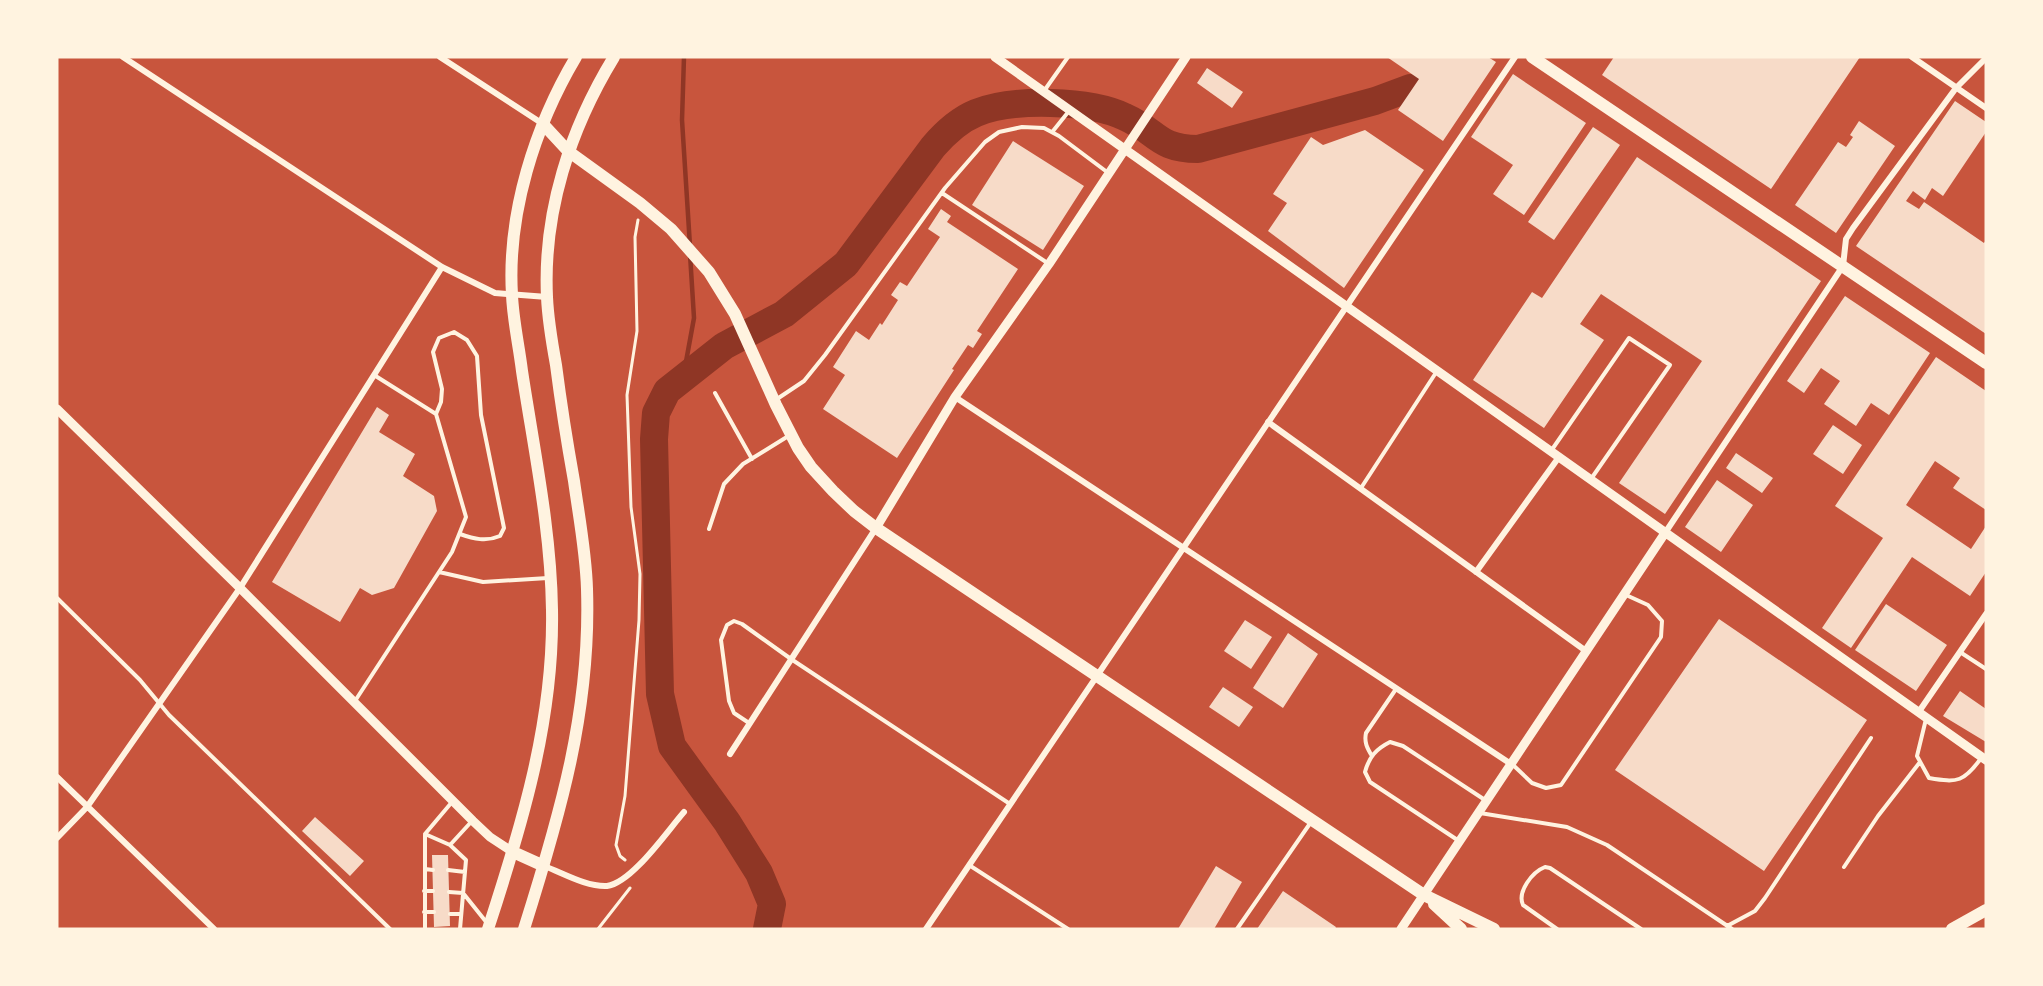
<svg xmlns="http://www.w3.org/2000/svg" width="2043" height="986" font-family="'Fira Sans',sans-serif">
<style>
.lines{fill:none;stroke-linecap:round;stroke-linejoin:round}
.stream{stroke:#8f3625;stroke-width:4.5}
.river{stroke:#8f3625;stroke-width:28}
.building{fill:#f7dbc8}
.path{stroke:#fff3e0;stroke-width:3}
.service{stroke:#fff3e0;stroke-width:4}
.minor{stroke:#fff3e0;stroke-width:6}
.tertiary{stroke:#fff3e0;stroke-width:9}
.primary{stroke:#fff3e0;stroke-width:12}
.trunk{stroke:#fff3e0;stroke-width:12}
</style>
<rect width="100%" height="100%" fill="#c8553d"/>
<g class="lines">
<path class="stream" d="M 684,57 L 682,120 L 690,246
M 683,378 L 694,318 L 690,254"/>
<path class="river" d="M 767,929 L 772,904 L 759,873 L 727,822 L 672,746 L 660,694 L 654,439 L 656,413 L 667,391 L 724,346 L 784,314 L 846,264 L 933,147 C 945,133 959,120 976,113 C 1012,98 1090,100 1125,117 C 1157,131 1157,149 1198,149 L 1375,101 L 1410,88"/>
</g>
<path class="building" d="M 1387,57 L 1488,57 L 1496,62 L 1443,141 L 1398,110 L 1419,79 Z
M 1614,57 L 1860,57 L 1771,189 L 1602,75 Z
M 1207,68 L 1243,92 L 1232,108 L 1197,83 Z
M 1513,74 L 1586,123 L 1524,215 L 1493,194 L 1513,165 L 1471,137 Z
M 1955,101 L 1986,122 L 1986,132 L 1943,196 L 1932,188 L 1925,200 L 1913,191 L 1906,201 L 1919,209 L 1924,202 L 1984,243 L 1986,240 L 1986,334 L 1856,246 Z
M 1859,121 L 1895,146 L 1836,233 L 1795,205 L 1838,142 L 1846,147 L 1853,137 L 1850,135 Z
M 1593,127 L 1620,145 L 1554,240 L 1528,222 Z
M 1365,130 L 1424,170 L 1344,288 L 1268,231 L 1287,203 L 1273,194 L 1311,137 L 1323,145 Z
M 1013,141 L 1084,186 L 1043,250 L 972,205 Z
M 1637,157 L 1821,281 L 1665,514 L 1619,483 L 1702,361 L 1601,294 L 1580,324 L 1604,340 L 1544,428 L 1473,380 L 1532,292 L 1542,298 Z
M 941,209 L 951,216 L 947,222 L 1018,269 L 977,331 L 982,334 L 973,348 L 968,345 L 952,369 L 954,370 L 897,458 L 823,409 L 845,375 L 833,367 L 856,331 L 869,340 L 880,323 L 882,325 L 898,300 L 891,295 L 900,282 L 907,286 L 940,237 L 928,229 Z
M 1845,296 L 1930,353 L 1889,415 L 1871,403 L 1856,426 L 1824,404 L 1840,381 L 1821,368 L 1804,393 L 1787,381 Z
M 1936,357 L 1986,391 L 1986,510 L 1953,488 L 1960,478 L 1935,461 L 1906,505 L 1971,549 L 1986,526 L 1986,572 L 1970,596 L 1912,557 L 1851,648 L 1822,628 L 1883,538 L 1835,506 Z
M 377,407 L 389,415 L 379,432 L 415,454 L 403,476 L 434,496 L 437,511 L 394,588 L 372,595 L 360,588 L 340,622 L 272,582 Z
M 1833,425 L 1862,445 L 1843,474 L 1813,454 Z
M 1736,453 L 1773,478 L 1762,493 L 1726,468 Z
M 1717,480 L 1753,505 L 1721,552 L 1685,527 Z
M 1886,604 L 1947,645 L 1916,691 L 1855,650 Z
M 1719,619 L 1867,720 L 1764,871 L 1615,770 Z
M 1245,620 L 1272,637 L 1251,669 L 1224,651 Z
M 1288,633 L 1318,654 L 1283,708 L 1253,688 Z
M 1223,687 L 1253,707 L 1239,727 L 1209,707 Z
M 1960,691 L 1986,709 L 1986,742 L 1943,716 Z
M 315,817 L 364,861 L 350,876 L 302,831 Z
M 432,855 L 448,855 L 450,926 L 434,927 Z
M 1216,866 L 1242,882 L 1214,929 L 1178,929 Z
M 1283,891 L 1336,927 L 1335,929 L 1257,929 Z"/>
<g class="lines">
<path class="path" d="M 625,860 L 620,856 L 616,845 L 625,796 L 639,620 L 640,574 L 631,507 L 627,395 L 637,331 L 635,237 L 638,220
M 598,929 L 630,888"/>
<path class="service" d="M 1044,91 L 1068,57
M 1053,131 L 1069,111
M 942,193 L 1049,264
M 715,393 L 752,459
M 777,399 L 804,381 L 825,355 L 945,188 L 985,142 L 999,132 L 1022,127 L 1044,128 L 1059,136 L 1107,172
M 436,414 L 441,402 L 442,389 L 433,352 L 439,338 L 454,332 L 467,340 L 477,356 L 481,415 L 504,528 L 500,536 C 486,542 474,539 460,534
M 1551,451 L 1629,338 L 1670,365 L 1591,479
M 1361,488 L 1437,371
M 709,529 L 724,484 L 743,464 L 790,435
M 439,572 L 483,582 L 548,578
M 57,598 L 140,680 L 169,715 L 390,929
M 1960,652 L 1986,669
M 355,701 L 452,552 L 466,517 L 436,414 L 374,375
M 1926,719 L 1917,756 L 1929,778 C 1958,783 1964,782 1982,757
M 749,723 L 734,713 L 729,701 L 721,640 L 727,625 L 734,621 L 742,624 L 791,659 L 1010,804
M 1372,756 C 1367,748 1364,742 1366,733 L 1396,689
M 1512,764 L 1532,783 L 1546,788 L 1561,785 L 1661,637 L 1662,621 L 1648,605 L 1626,595
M 1480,813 L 1567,827 L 1607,845 L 1732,929
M 425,834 L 450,845 L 466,860 L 460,929
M 1459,841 L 1370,782 L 1365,772 C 1369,757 1376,749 1390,742 L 1403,746 L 1485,800
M 450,845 L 472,821
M 969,865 L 1068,929
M 1844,867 L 1878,816 L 1920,762
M 425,869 L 433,870
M 448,870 L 465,872
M 424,891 L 433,891
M 449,892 L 463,893 L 487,923
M 424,912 L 434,912
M 450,914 L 461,914
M 1727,926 L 1755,911 L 1765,898 L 1871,738
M 425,929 L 425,834 L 452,802
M 1237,929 L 1311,822
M 1557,929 L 1523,905 C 1517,892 1532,872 1545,867 L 1550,868 L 1641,929"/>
<path class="minor" d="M 123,57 L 442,267 L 495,293 L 547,297
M 440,57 L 543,124
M 1912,57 L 1986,108
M 955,397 L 1511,764
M 1268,422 L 1586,651
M 1665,533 L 1843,266 L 1846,239 L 1853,228 L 1956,88 L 1986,58
M 1476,572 L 1559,457
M 1918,713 L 1986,614
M 730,754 L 876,528
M 57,777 L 214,929
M 57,838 L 87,807 L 240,588 L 442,267
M 544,866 C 563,873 586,887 607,886 C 632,883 668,830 684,812
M 926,929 L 1515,57"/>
<path class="tertiary" d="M 995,57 L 1986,760
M 57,409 L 240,588 L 473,821 L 490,837 L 513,852
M 876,528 L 955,397 L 1049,264 L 1186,57
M 1401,929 L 1665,533"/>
<path class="primary" d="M 1532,57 L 1986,363
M 1952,929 L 1986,910"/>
<path class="trunk" d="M 543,124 L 568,151 L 640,203 L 671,229 L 709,272 L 735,314 L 776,405 L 798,448 L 811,467 L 833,491 L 854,511 L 876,528 L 1424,895 L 1494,929
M 513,852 L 544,866
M 1434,904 L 1461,929
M 488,929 C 522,825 554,720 552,610 C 551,530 534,450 522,371 C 519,346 513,320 512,295 C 507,213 535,126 576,57
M 524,929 C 560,815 591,710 587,589 C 586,553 579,517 574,481 C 567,442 561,404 556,365 C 552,343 548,320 547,297 C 543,212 570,129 614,57"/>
</g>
<rect width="2043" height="986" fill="none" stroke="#fff3e0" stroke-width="117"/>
</svg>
